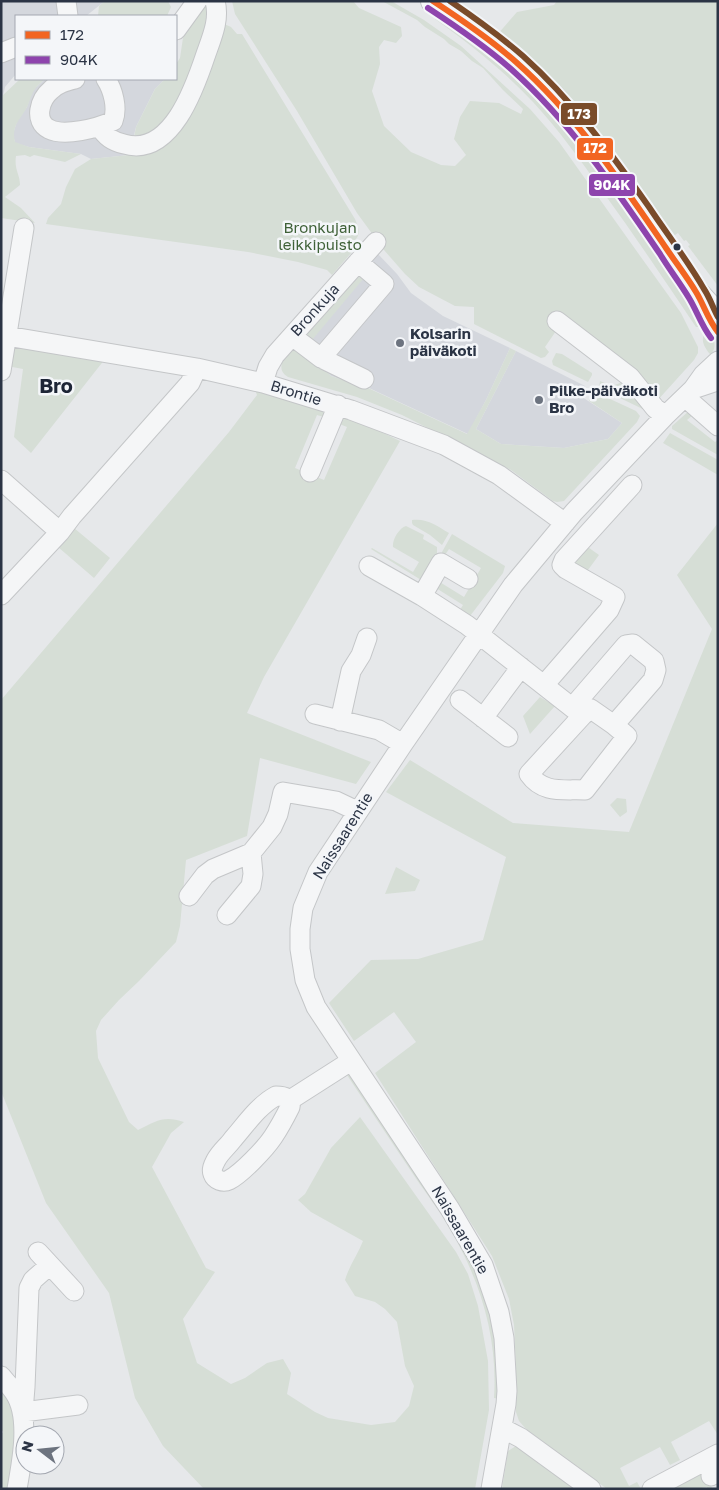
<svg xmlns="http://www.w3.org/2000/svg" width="719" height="1490" font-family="'Golos Text',sans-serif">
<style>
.built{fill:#d4d7dd}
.green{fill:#d6ded6}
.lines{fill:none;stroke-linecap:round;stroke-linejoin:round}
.minor-casing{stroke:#c4c6c8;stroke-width:21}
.major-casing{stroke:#c2c5c8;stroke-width:26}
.minor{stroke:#f5f6f7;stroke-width:19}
.major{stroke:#f8f8f8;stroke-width:24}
.bus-1-casing{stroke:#f4f6f9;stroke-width:10}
.bus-2-casing{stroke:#f4f6f9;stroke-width:10}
.bus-3-casing{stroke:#f4f6f9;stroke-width:10}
.bus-1{stroke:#f26522;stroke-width:6}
.bus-2{stroke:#8e44ad;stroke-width:6}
.bus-3{stroke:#7a4b2a;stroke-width:6}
.bus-dot{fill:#2b3445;stroke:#f4f6f9;stroke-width:2}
.poi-dot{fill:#6c737f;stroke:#f4f6f9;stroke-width:2}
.labels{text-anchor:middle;stroke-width:5;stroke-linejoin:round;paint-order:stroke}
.park-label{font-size:15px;fill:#3f6138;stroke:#f4f6f9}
.street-label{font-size:15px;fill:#2b3445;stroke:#f4f6f9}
.poi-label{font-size:15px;font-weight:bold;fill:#2b3445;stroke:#f4f6f9;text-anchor:start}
.district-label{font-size:20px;font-weight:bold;fill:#1d2536;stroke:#f4f6f9}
.line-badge{stroke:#f4f6f9;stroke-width:2}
.badge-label{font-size:14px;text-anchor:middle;font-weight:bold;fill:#fff}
</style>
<rect width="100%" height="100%" fill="#e6e8ea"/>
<path class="built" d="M 1,1 L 105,1 L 86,16 L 16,16 L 16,74 L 5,87 L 3,96 L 1,97 Z
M 45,79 L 165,79 L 155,89 L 136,127 L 129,155 L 91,159 L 81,154 L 29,147 L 15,143 L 13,134 L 17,121 L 27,107 L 32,91 Z
M 378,254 L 397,274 L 411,293 L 443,316 L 510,348 L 486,400 L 468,434 L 369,388 L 331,376 L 299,346 Z
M 516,351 L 585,386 L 582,397 L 622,423 L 608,439 L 564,448 L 501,444 L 476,429 Z"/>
<path class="green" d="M 105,1 L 168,1 L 171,7 L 167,16 L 98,16 L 99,6 Z
M 232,1 L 353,1 L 359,8 L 401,27 L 402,36 L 396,43 L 384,40 L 379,47 L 380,64 L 372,91 L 384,126 L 411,152 L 441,165 L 455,166 L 466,155 L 454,139 L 460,117 L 470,101 L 499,103 L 521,114 L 523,109 L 503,90 L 483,68 L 472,61 L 461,51 L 449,44 L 444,39 L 425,27 L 417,20 L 382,1 L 391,1 L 424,20 L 461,46 L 530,109 L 559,142 L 638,253 L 681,313 L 698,347 L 698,353 L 694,360 L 656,402 L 572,324 L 555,312 L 547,321 L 556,331 L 545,347 L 549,352 L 545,357 L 541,358 L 474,324 L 474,307 L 455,306 L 419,287 L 405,274 L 384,250 L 357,213 L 297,111 L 235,14 Z
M 557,1 L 718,1 L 718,286 L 688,246 L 690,245 L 686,240 L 684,241 L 678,233 L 672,237 L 497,35 L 517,12 L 554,5 Z
M 206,7 L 209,11 L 194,77 L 158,134 L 134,137 L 136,127 L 155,89 L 165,79 L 176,79 L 176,64 L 180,58 L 184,31 L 200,8 Z
M 437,14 L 498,58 L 558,117 L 660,257 L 704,319 L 703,324 L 698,327 L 696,327 C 665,281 635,236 603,192 C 581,161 559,130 533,102 C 504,71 470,44 435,19 Z
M 222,23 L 231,27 L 237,34 L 242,34 L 355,219 C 361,233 360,234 351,246 L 352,252 L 332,275 L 327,270 L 298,262 L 248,252 L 46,224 L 48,218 L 61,204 L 66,187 L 75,169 L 91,159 L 129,155 L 151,149 Z
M 20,79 L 45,79 C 33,89 33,92 28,105 C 21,120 11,124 15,142 L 29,147 L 81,154 L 65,162 L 34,155 L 30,157 L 25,155 L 16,156 C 14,170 20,174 20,185 L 5,197 L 21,208 L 35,223 L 1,218 L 1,97 Z
M 358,271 L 364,278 L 312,340 L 305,334 Z
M 707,331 L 712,333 C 714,341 717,347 711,354 L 710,354 C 704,347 699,338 707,331 Z
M 294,345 L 299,346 L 331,376 L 368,388 L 467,434 L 486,400 L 510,348 L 516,351 L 476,429 L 501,444 L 564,448 L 608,439 L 622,423 L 589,401 L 592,394 L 595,392 L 636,411 L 640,416 L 637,422 L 564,501 L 557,502 L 553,501 L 511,470 L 402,415 L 357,397 L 288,377 C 273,368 287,354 294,345 Z
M 15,346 L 105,359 L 31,453 L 14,437 L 23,369 L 7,366 L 11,353 Z
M 556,353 L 562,354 L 592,373 L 592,375 L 588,382 L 553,365 L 552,361 Z
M 600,381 L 612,386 L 620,383 L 624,384 L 647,411 L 599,388 Z
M 254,387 L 327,412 L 327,418 L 317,415 L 295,468 L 324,480 L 347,427 L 337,423 L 341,416 L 369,426 L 400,441 L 264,677 L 247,713 L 371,762 L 356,784 L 260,758 L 247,836 L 186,860 L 180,926 L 176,942 L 139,981 L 119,1000 L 101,1020 L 96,1031 L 98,1058 L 129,1122 L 138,1130 C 156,1121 164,1115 184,1122 L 171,1133 L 152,1167 L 206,1268 L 215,1272 L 183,1319 L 197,1363 L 231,1384 L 245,1378 L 267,1363 L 283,1359 L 291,1373 L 287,1394 L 315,1412 L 328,1418 L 371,1425 L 395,1422 L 409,1406 L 414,1386 L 405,1366 L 397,1322 L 385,1309 L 375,1302 L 355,1296 L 345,1280 C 349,1266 358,1254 363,1241 L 311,1212 L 298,1200 L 305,1194 L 331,1148 L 360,1117 L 456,1252 L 468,1274 L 478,1306 L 488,1361 L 489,1410 L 475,1489 L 204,1489 L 163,1446 L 135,1398 L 109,1293 L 46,1203 L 1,1091 L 1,700 L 229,432 L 257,395 Z
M 690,410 L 695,413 L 687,420 L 715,442 L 718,440 L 718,455 L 672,429 L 672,426 Z
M 670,433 L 718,460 L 718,475 L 663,443 Z
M 412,520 C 427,518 437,526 449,533 L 442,545 L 430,535 L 413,525 L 412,523 Z
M 718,523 L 718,1435 L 709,1421 L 671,1442 L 680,1460 L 670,1465 L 660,1447 L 620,1468 L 629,1486 L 637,1482 L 641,1489 L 607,1489 L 526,1429 L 519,1421 L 516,1412 L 516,1368 L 514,1325 L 509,1299 L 492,1256 L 375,1073 L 416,1042 L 394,1012 L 354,1041 L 329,1003 L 371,960 L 418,959 L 483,940 L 506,857 L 386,792 L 410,760 L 513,823 L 629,832 L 712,629 L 677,575 Z
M 406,526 L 424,535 L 423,539 L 437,547 L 437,557 L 426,583 L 371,549 L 372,548 L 413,572 L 419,562 L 393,547 C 392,540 399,528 406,526 Z
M 74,528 L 110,558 L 94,578 L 58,547 Z
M 452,534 L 505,566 L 503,573 L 470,616 L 458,613 L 463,605 L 436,588 L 438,581 L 464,597 L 481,568 L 449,549 L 443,558 L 442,552 Z
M 585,545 L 599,555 L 585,574 L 571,563 Z
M 540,697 L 555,706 L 530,734 L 523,716 Z
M 617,798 L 626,799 L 627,812 L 620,817 L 610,805 Z
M 396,867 L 420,880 L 415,891 L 385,894 Z
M 349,1066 L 473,1258 L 497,1333 L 500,1399 L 494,1398 C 498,1339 481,1282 451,1231 C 441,1212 427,1195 415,1177 C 391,1141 367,1105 343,1069 Z
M 1,1384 L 18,1413 L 14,1489 L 1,1489 L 1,1433 L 3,1433 L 3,1431 L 1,1431 Z
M 516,1446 L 581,1489 L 502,1489 L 508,1451 Z
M 713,1459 L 710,1485 L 713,1489 L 707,1489 L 707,1487 L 696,1489 L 658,1489 Z"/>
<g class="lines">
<defs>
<path id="minor" d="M 66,1 L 68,16
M 176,30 L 197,1
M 1,53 L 16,47
M 75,79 C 66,81 58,83 51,90 C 40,99 33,121 49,129 C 64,137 98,128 113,121 C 118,108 113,90 106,79
M 100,127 C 105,136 114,142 124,144 C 171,158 195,87 206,54 C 212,37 220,19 215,1
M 557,321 L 630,377 L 655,408 L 665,416
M 1,335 L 197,368 L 263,383 L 351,410 L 444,445 L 499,475 L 565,523
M 292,336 L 321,358 L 364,379
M 321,358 L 384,284 L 358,262
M 1,371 L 24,228
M 263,383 L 268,367 L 275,355 L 376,242
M 693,389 L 714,382 L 718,380
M 685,397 L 718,426
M 310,472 L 338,405
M 1,480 L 60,532
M 369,566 L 422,596 L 467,625 L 574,709 L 583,715 L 529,774 C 543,794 563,789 585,790 L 627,736 L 614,725 L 653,680 L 656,670 L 654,661 L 633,644 L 626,645 L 576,703 L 574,709
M 1,595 L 60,532 L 72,516 L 190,383 L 197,368
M 422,596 L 441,563 L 468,579
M 544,685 L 609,610 L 615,597 L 566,569 L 562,565 L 564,560 L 632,485
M 460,700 L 508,737
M 315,714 L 379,730 L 403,744
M 583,715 L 591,709 L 614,725
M 483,718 L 521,667
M 340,721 L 351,671 L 361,655 L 367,638
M 189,896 L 205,875 L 213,869 L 251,853 L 272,827 L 278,814 L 283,792 L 336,801 L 357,811
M 227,915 L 251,886 L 253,874 L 251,853
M 276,1096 C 284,1096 292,1098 290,1107 C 285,1117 279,1128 273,1137 C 265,1149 241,1174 229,1180 C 223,1183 215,1180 213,1174 C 211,1169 214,1164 216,1160 C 220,1152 228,1146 233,1139 C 246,1124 259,1105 276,1096 Z
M 290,1100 L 351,1061
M 38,1252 L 74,1291
M 50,1265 L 33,1280 L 29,1288 L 25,1387 L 23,1412 L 78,1405
M 1,1376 C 5,1381 10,1386 14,1392 C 31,1416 22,1461 17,1489
M 502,1428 L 521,1438 L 591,1489
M 711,1476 L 718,1471
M 491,1489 L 506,1404 L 507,1391 L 504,1338 L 499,1312 L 483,1265 L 450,1209 L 316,1007 L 305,980 L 300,949 L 300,929 L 303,908 L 318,872 L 403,744 L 513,585 L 574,512 L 665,416 L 693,389 L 703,375 L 718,361
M 652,1489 L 718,1454"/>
<path id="major" d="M 433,1 L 452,13 L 496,45 L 527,71 L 554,98 L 590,142 L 634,201 L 697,293 L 718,316"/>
</defs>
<use href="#minor" class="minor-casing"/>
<use href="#major" class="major-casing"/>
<use href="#minor" class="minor"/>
<use href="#major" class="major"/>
<defs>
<path id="bus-1" d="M 433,1 C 462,20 490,39 516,62 C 576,115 621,182 666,248 C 676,263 687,277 696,292 C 704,305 708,320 718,332"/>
<path id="bus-2" d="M 428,8 C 457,27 485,46 511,69 C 570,122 615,188 660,254 C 669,269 680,283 689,298 C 697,311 701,325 711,338"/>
<path id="bus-3" d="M 450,1 C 475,18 500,36 523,56 C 572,100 611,153 649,207 C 667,234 688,261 704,289 C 710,298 713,308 718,317"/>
</defs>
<use href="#bus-1" class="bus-1-casing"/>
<use href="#bus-2" class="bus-2-casing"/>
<use href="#bus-3" class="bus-3-casing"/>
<use href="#bus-1" class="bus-1"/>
<use href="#bus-2" class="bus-2"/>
<use href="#bus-3" class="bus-3"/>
</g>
<circle class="bus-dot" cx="677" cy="247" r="4.5"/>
<g class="poi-dot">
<circle cx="400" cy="343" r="5"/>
<circle cx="539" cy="400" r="5"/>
</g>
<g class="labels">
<g class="park-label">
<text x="320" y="233">Bronkujan<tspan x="320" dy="17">leikkipuisto</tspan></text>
</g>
<g class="street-label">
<text transform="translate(315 310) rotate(-48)" y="5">Bronkuja</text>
<text transform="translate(296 393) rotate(17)" y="5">Brontie</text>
<text transform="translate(343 836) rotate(-58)" y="5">Naissaarentie</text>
<text transform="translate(460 1230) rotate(60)" y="5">Naissaarentie</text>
</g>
<g class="poi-label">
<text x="410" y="339">Kolsarin<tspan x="410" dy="17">päiväkoti</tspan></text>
<text x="549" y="396">Pilke-päiväkoti<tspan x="549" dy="17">Bro</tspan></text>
</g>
<g class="district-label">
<text x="56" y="393">Bro</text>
</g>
</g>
<g class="line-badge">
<rect x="560" y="102" width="38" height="24" rx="5" fill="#7a4b2a"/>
<rect x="576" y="137" width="38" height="24" rx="5" fill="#f26522"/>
<rect x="588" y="173" width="48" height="24" rx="5" fill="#8e44ad"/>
</g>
<g class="badge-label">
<text x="579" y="119">173</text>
<text x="595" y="153">172</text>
<text x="612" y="190">904K</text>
</g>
<rect width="719" height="1490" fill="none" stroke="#2b3445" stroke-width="5"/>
<rect x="15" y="15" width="162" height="65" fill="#f4f6f9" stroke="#a4a8b1"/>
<rect x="25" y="31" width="25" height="8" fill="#f26522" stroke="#a4a8b1"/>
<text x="60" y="40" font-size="15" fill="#2b3445">172</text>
<rect x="25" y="56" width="25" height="8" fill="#8e44ad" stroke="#a4a8b1"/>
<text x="60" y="65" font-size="15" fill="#2b3445">904K</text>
<g transform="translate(40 1450) rotate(286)"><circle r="24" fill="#f4f6f9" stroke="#a4a8b1"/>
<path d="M0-4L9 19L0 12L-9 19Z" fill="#6c737f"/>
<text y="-8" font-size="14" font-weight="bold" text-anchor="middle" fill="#2b3445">N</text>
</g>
</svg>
